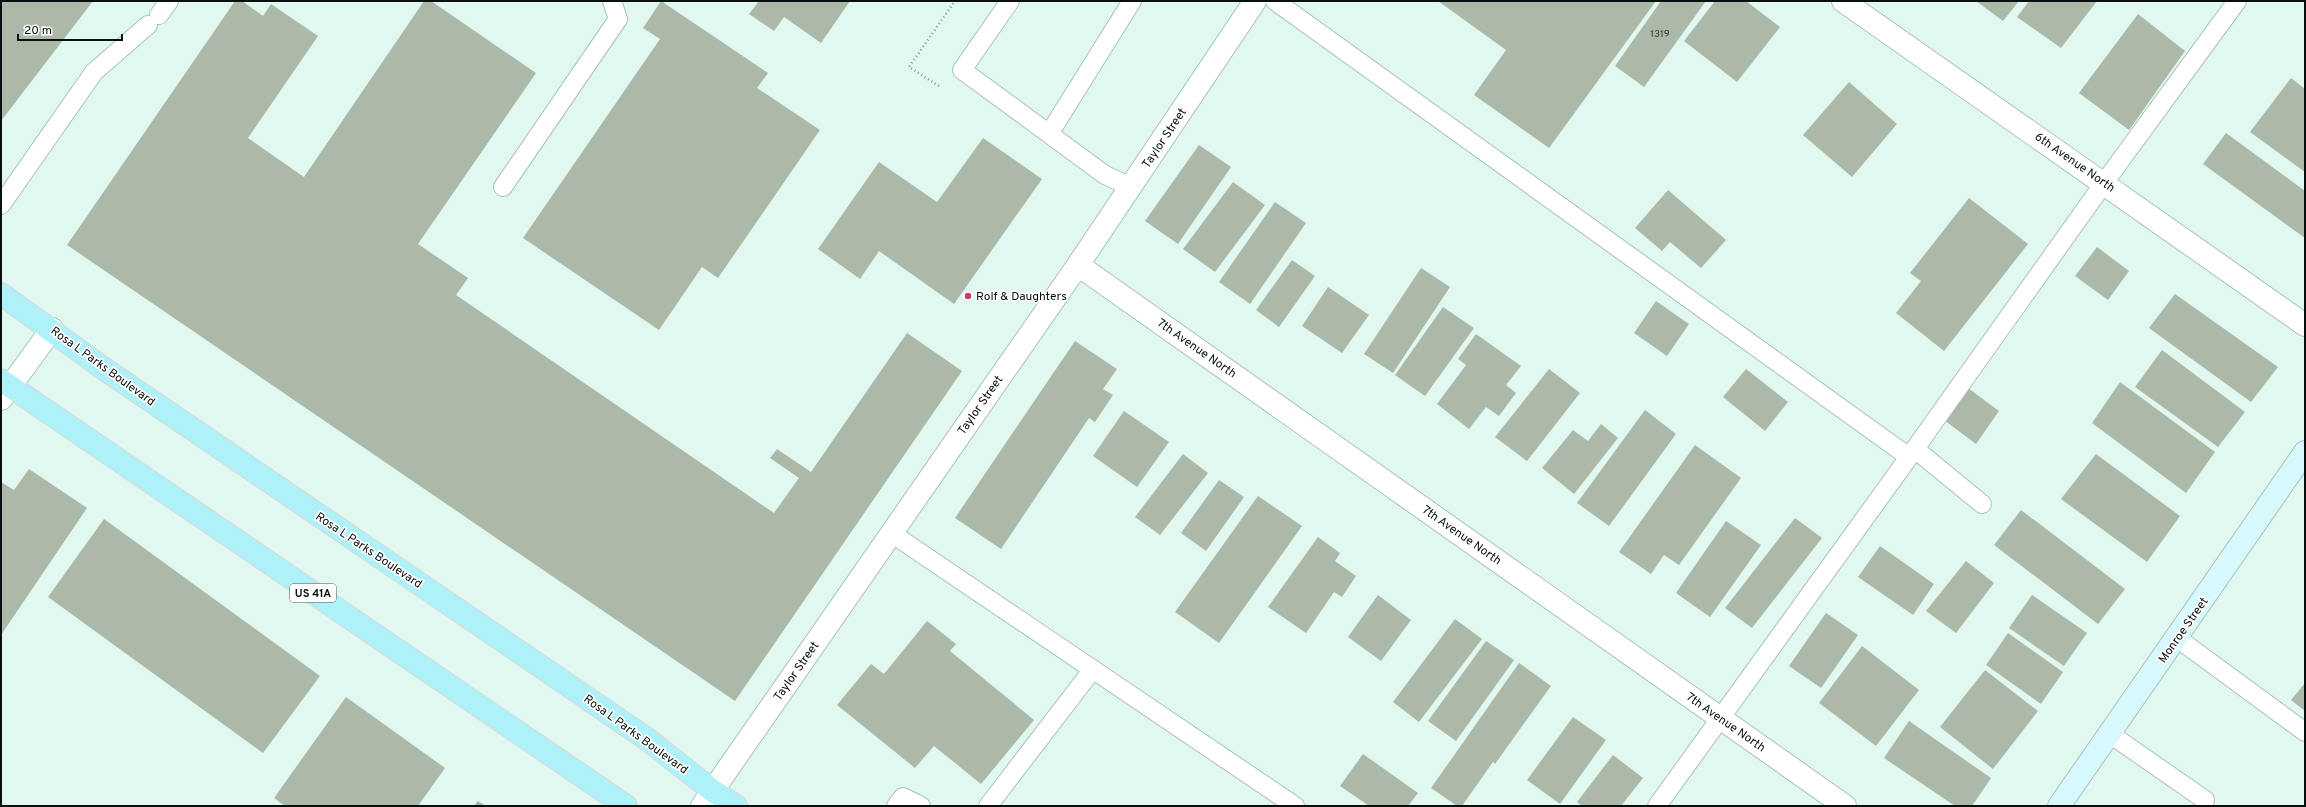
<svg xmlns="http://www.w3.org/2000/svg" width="2306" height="807" font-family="Overpass,sans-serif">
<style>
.building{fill:#acb9a9}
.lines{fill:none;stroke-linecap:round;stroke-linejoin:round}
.lane-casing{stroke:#abc1ba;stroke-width:20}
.street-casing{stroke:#abc1ba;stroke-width:24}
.secondary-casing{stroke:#abc1ba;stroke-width:24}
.primary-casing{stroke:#d7d9d8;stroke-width:24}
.path{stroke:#879893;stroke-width:2.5;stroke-dasharray:1 3;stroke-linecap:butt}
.lane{stroke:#fff;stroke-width:18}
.street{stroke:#fff;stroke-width:22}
.secondary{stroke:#d7f8fc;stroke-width:22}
.primary{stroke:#aff1f9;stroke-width:22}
.poi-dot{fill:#ca3c68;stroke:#fff;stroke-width:1.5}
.labels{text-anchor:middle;stroke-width:3.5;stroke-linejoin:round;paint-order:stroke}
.number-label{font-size:10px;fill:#313a34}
.shield{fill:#fff;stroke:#525856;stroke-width:1}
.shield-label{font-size:11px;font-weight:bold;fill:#08100d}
.street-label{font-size:12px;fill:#08100d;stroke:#fff}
.poi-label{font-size:12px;fill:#08100d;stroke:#fff;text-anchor:start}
</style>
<rect width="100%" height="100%" fill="#e0f8f0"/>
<path class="building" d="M 1,1 L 93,1 L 1,121 Z
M 235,1 L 242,1 L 263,16 L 271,4 L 318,36 L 248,138 L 304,177 L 424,1 L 431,1 L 536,73 L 418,244 L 468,278 L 456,295 L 774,513 L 799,478 L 770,458 L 777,449 L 811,472 L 907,333 L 962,371 L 735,701 L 67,245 Z
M 661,1 L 768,73 L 757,88 L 820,130 L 718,278 L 702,267 L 659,330 L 523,238 L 660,39 L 643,28 Z
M 759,1 L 850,1 L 821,43 L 784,17 L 774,31 L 749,14 Z
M 1438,1 L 1656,1 L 1549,148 L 1474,95 L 1506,50 Z
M 1661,1 L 1706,1 L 1644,87 L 1615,66 Z
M 1715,1 L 1746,1 L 1780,27 L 1737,82 L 1684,41 Z
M 1976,1 L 2019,1 L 2003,21 Z
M 2029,1 L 2097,1 L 2061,48 L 2017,17 Z
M 2138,14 L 2185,51 L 2129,130 L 2079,93 Z
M 2291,78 L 2305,89 L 2305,172 L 2250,132 Z
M 1849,82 L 1897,124 L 1852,177 L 1803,135 Z
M 2226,133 L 2305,191 L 2305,238 L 2203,164 Z
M 983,138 L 1042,179 L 954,304 L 879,251 L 860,279 L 818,249 L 879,162 L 937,202 Z
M 1199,145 L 1231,167 L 1178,244 L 1145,221 Z
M 1233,182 L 1265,205 L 1215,272 L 1183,249 Z
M 1668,190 L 1726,240 L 1701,268 L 1670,242 L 1662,251 L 1635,228 Z
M 1969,198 L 2028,244 L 1944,351 L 1896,313 L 1921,281 L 1910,273 Z
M 1275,202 L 1306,223 L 1250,304 L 1219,282 Z
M 2097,247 L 2129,271 L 2108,300 L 2075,276 Z
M 1292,260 L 1315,276 L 1279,327 L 1256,310 Z
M 1421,268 L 1450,287 L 1393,373 L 1364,354 Z
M 1328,287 L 1369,315 L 1342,353 L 1302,326 Z
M 2175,294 L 2278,367 L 2251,402 L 2149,328 Z
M 1656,301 L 1689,324 L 1667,356 L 1634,333 Z
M 1443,307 L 1474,328 L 1425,396 L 1395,375 Z
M 1476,334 L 1521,366 L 1506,385 L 1516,393 L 1499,416 L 1486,407 L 1469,429 L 1437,404 L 1466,365 L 1458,359 Z
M 1075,341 L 1117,369 L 1103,389 L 1113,395 L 1095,422 L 1089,418 L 1001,549 L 955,518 Z
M 2162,350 L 2245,412 L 2218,447 L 2135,387 Z
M 1549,369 L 1580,393 L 1527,461 L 1495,437 Z
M 1746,369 L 1788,402 L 1765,431 L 1723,397 Z
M 2120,382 L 2215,452 L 2186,493 L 2092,423 Z
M 1968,388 L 1999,411 L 1976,444 L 1944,420 Z
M 1645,410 L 1676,434 L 1609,526 L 1577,503 Z
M 1124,411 L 1169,442 L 1137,487 L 1093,456 Z
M 1601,424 L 1618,438 L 1574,494 L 1542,468 L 1573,430 L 1588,441 Z
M 1695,445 L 1741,478 L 1679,565 L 1664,555 L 1651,574 L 1619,552 Z
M 1183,454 L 1208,473 L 1160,535 L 1135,517 Z
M 2096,454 L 2180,516 L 2147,562 L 2061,499 Z
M 29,469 L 87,508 L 1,635 L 1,482 L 14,490 Z
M 1219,480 L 1244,497 L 1206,551 L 1181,533 Z
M 1258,496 L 1302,526 L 1219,643 L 1175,612 Z
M 2021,510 L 2125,589 L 2098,624 L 1994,545 Z
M 1795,518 L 1822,538 L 1752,628 L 1725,608 Z
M 104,519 L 320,676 L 263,753 L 48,597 Z
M 1726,521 L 1761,545 L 1710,617 L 1676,593 Z
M 1318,537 L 1340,553 L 1335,561 L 1356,576 L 1342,597 L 1334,592 L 1306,633 L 1268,607 Z
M 1880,546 L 1934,584 L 1913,615 L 1858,577 Z
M 1966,561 L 1994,583 L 1956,633 L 1926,611 Z
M 1378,595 L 1411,620 L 1381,661 L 1348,637 Z
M 2032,595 L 2087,633 L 2064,666 L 2009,628 Z
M 1826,613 L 1858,635 L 1821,688 L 1789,666 Z
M 1455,619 L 1482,639 L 1419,722 L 1393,702 Z
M 927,621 L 956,644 L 950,651 L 1034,720 L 981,784 L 934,746 L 915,768 L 837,705 L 871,664 L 884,674 Z
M 2008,633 L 2063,672 L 2041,704 L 1986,665 Z
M 1486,641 L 1514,660 L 1456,741 L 1428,721 Z
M 1862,646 L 1919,690 L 1876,746 L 1819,703 Z
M 1519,663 L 1551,686 L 1495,764 L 1493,762 L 1462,806 L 1457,806 L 1431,788 Z
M 1985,670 L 2038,711 L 1993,769 L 1940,727 Z
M 2305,683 L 2305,711 L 2291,700 Z
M 346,697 L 445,768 L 418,806 L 285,806 L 274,798 Z
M 1573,717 L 1606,740 L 1560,804 L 1527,780 Z
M 1909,721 L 1991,778 L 1972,806 L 1955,806 L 1884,758 Z
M 1363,754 L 1418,793 L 1408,806 L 1369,806 L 1340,786 Z
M 1613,755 L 1643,778 L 1621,806 L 1582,806 L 1577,802 Z
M 478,801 L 486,806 L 474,806 Z"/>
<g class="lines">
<defs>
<path id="lane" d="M 1010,1 L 962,70 L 1105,175 L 1131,187
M 1275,1 L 1909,457
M 159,15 L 169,1
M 1049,134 L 1132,1
M 503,187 L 618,19 L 612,1
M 1,205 L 94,72 L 148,25
M 1915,449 L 1982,504
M 891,533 L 1295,806
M 2177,638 L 2305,732
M 2110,734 L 2205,800
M 896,806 L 903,797 L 921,806
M 988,806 L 1093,669
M 1657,806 L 1909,457 L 2104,183 L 2237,1"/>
<path id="street" d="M 1843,1 L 2305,325
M 1078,265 L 1845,806
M 1,399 L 52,329
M 702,806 L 1078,265 L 1255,1"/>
<path id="secondary" d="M 2059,806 L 2305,452"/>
<path id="primary" d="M 1,294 L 100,366 L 647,739 L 713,791 L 736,806
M 1,380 L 626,806"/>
</defs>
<use href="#lane" class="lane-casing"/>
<use href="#street" class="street-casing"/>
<use href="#secondary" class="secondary-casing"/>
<use href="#primary" class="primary-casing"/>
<path class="path" d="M 939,86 L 909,67 L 955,1"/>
<use href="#lane" class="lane"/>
<use href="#street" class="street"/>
<use href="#secondary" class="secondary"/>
<use href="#primary" class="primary"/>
</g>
<circle class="poi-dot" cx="968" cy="296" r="4"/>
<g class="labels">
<g class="number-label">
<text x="1660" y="37">1319</text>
</g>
<rect class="shield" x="290" y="584" width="46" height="18" rx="3"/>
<g class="shield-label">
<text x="313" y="597">US 41A</text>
</g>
<g class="street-label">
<text transform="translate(1164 138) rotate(-56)" y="4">Taylor Street</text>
<text transform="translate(2075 162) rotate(35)" y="4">6th Avenue North</text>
<text transform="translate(1197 348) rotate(35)" y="4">7th Avenue North</text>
<text transform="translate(103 366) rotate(36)" y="4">Rosa L Parks Boulevard</text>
<text transform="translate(980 405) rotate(-55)" y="4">Taylor Street</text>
<text transform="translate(1462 535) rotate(35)" y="4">7th Avenue North</text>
<text transform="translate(369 550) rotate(34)" y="4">Rosa L Parks Boulevard</text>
<text transform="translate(2183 630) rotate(-55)" y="4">Monroe Street</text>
<text transform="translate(796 671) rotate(-55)" y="4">Taylor Street</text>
<text transform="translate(1726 722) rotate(35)" y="4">7th Avenue North</text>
<text transform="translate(636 734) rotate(36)" y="4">Rosa L Parks Boulevard</text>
</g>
<g class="poi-label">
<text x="976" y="300">Rolf &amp; Daughters</text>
</g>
</g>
<rect width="2306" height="807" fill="none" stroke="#08100d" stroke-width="4"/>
<path d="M18 34v6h104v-6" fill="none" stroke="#08100d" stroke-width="2"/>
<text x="24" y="34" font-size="12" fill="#08100d" stroke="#ffffff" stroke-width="3" paint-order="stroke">20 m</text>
</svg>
